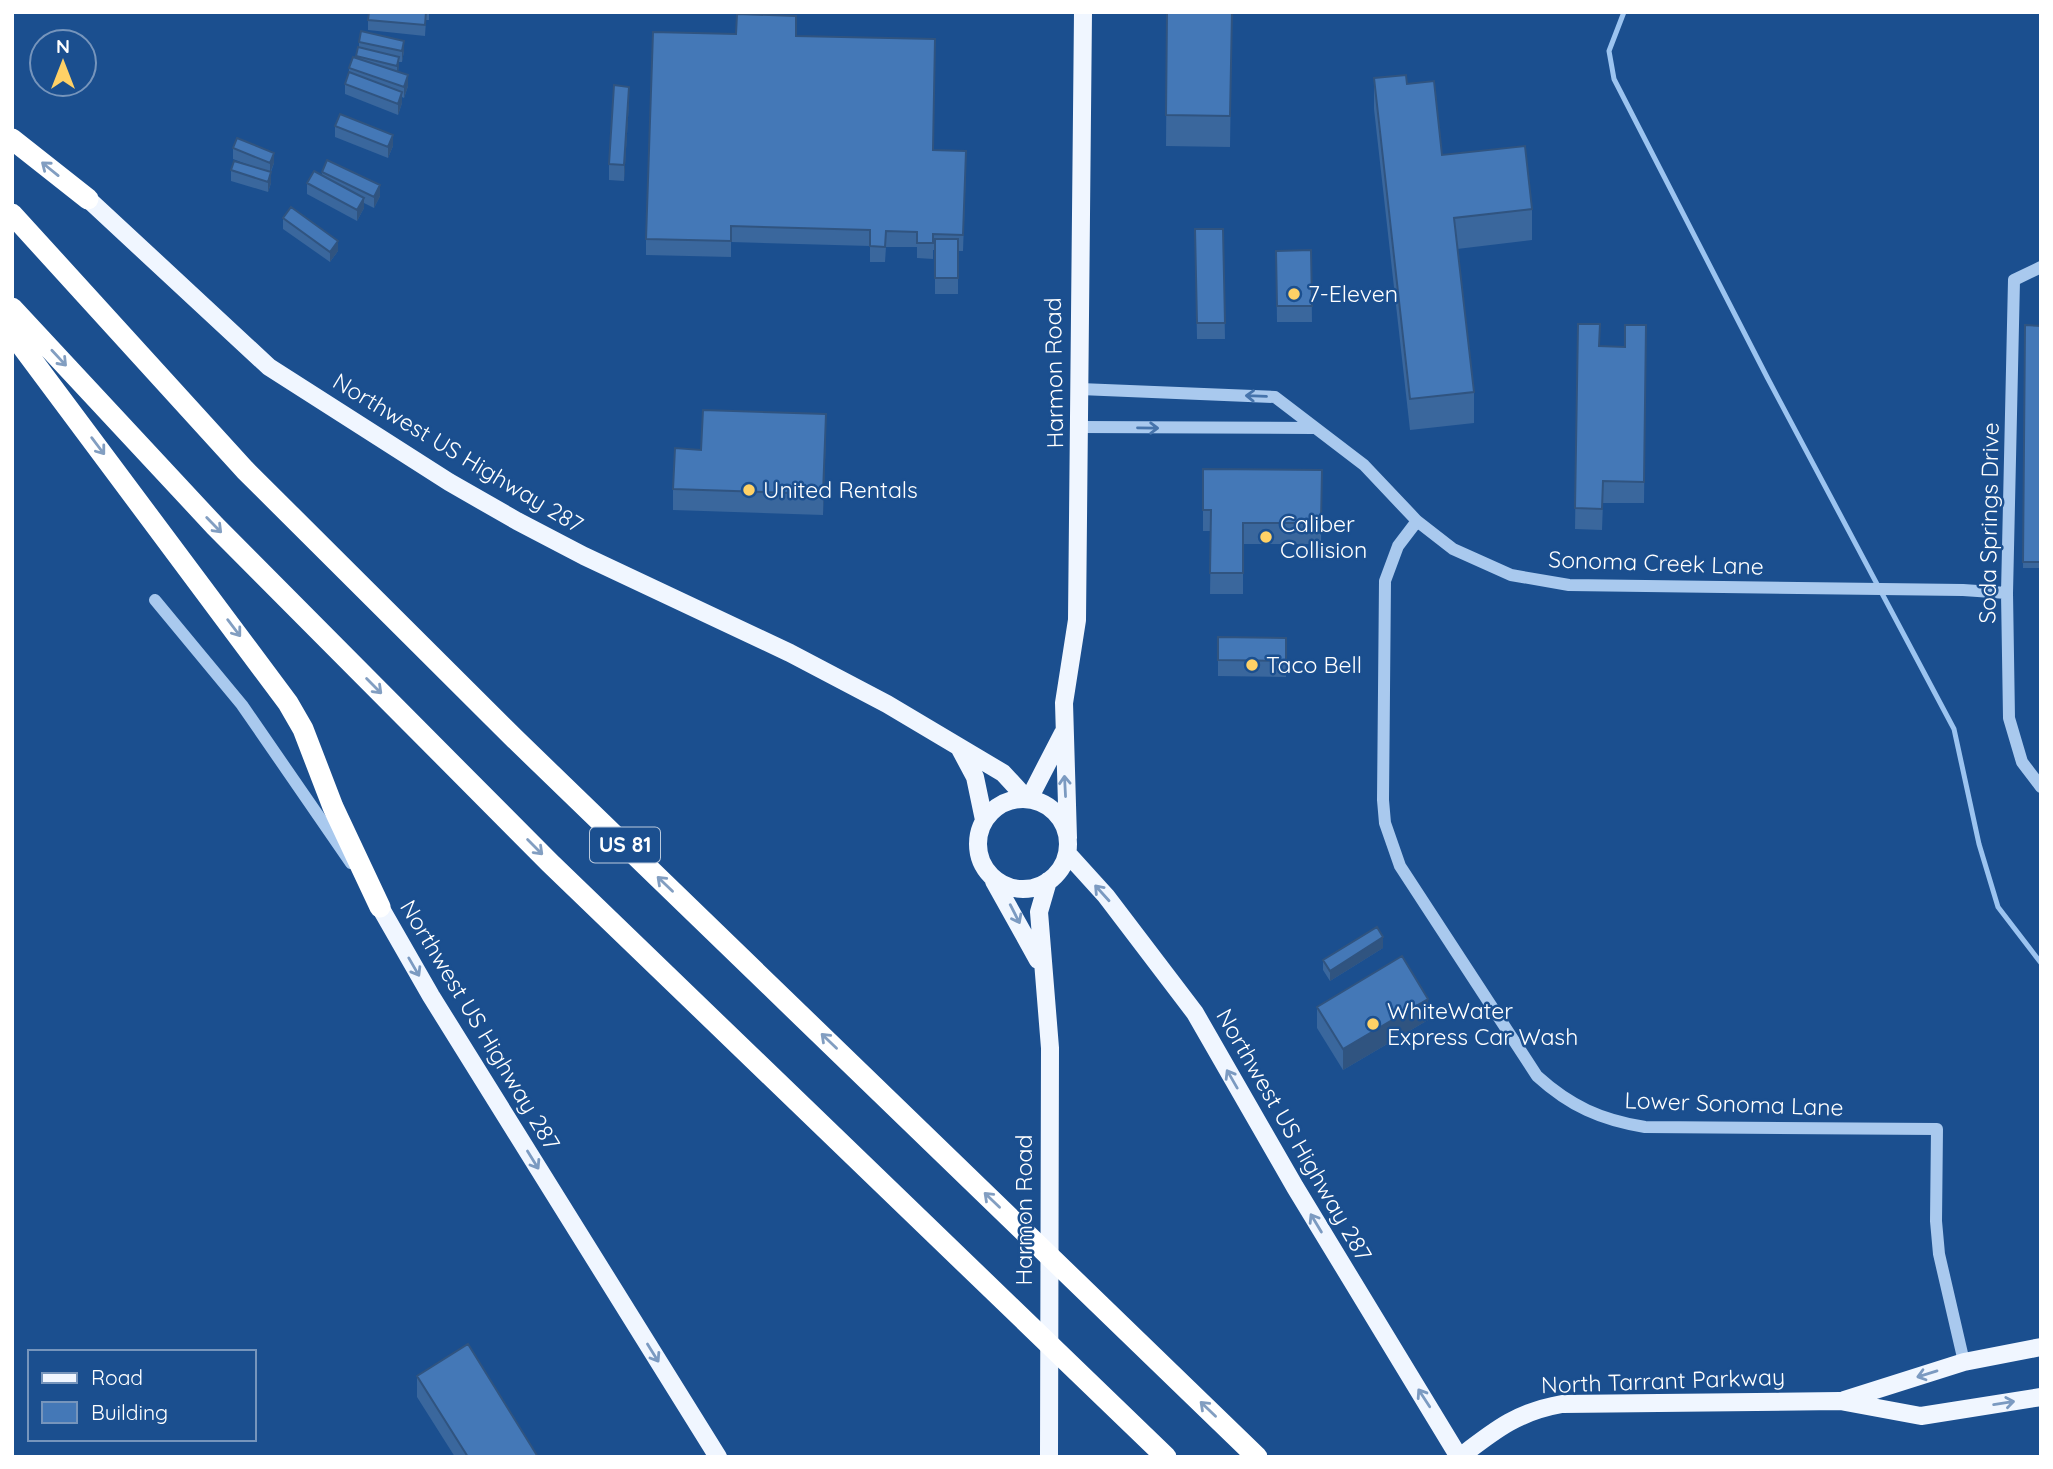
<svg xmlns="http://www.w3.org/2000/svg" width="2053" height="1469" font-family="Quicksand,sans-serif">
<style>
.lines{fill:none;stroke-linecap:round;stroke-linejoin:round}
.stream{stroke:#9cc4f0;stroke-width:5}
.minor{stroke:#a9c9ee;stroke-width:12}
.major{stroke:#f0f6ff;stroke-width:18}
.highway{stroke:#fff;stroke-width:21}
.wall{fill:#3a679d}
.shaded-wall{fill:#305480}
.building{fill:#4478b7;stroke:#305480;stroke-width:2}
.oneway{stroke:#829ec1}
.oneway2{stroke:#4674ac}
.oneway3{stroke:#7b9ac1}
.poi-dot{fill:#ffd166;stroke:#1b4f8f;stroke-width:2.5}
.labels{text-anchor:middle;stroke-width:5;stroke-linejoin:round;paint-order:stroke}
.shield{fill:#1b4f8f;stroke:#bbcadd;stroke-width:2}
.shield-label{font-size:21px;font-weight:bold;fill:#fff}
.poi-label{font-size:23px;fill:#fff;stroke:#1b4f8f;text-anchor:start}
.street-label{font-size:23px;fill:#fff;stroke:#1b4f8f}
</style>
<rect width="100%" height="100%" fill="#1b4f8f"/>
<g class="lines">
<path class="stream" d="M 1624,12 L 1609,51 L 1614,79 L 1767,377 L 1954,729 L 1979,844 L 1998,907 L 2041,963"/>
<path class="minor" d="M 2041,267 L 2014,280 L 2007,593 L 2009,718 L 2022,762 L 2041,787
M 1080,389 L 1275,397 L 1364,465 L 1417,521 L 1453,549 L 1511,575 L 1569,585 L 1963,590 L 2007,593
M 1080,427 L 1313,428
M 1417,521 L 1398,546 L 1385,581 L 1383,800 L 1385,823 L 1400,866 L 1537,1076 C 1570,1106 1601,1120 1645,1127 L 1937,1129 L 1936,1221 L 1939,1254 L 1964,1362
M 155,600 L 242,705 L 351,863"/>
<path class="major" d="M 88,199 L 269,367 L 449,482 L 517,521 L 584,556 L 790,653 L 887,704 L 1003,773 L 1026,798
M 959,747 L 975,777 L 984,820
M 1029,799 L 1063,733
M978 844a45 45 0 1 1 90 0a45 45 0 1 1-90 0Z
M 1068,838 L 1064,703 L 1077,620 L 1083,12
M 1067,853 L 1106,896 L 1195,1013 L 1295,1187 L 1459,1457
M 994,881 L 1038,960
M 1048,881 L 1039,912 L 1050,1048 L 1049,1457
M 380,907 L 431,996 L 718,1457
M 1844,1400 L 1964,1362 L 2041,1347
M 1460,1457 C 1495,1430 1517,1412 1562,1404 L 1840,1401 L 1921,1416 L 2041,1397"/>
<path class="highway" d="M 12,139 L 88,199
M 12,214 L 245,470 L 515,739 L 1257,1457
M 12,308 L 215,526 L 550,863 L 1166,1457
M 12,333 L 288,703 L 303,729 L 333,807 L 380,907"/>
</g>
<path class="wall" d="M 368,12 L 429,12 L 429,20 L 426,20 L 425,36 L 368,30 Z
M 1167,12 L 1232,12 L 1230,147 L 1166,146 Z
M 796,36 L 933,150 L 966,167 L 963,251 L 958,251 L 958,294 L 935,294 L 935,250 L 933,250 L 933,259 L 917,258 L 917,247 L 886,247 L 885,262 L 870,262 L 870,246 L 731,242 L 731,257 L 646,255 L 646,239 Z
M 359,42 L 404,51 L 402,62 L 399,62 L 398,72 L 408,86 L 404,98 L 402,97 L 402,103 L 398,115 L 345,94 L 345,84 L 349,72 L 349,68 L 356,58 L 358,47 L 359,47 Z
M 1374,78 L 1407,84 L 1442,155 L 1532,209 L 1532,240 L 1457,249 L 1474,392 L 1474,423 L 1410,430 L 1374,109 Z
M 629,102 L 624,181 L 609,180 L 609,164 Z
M 335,126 L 393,146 L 388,158 L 335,137 Z
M 233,148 L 274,163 L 271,172 L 271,183 L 268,192 L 231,181 L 231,170 L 254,167 L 233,159 Z
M 322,172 L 380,196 L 374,208 L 364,203 L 364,208 L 357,221 L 307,194 L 307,183 L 322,175 Z
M 283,218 L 338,251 L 330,262 L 283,229 Z
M 1195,229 L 1223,229 L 1225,339 L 1197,339 Z
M 1311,250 L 1312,322 L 1277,322 L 1276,251 Z
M 1578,324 L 1600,346 L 1625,347 L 1646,325 L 1644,503 L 1603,503 L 1602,530 L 1575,529 Z
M 2025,325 L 2041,326 L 2041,568 L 2023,568 Z
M 826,435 L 823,515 L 673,510 L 673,489 L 701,450 Z
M 1203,469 L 1322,470 L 1321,544 L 1243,544 L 1243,594 L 1210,594 L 1211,531 L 1203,531 Z
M 1218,637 L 1286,638 L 1286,677 L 1218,676 Z
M 1383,948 L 1330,981 L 1323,970 L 1323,960 Z
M 1317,1007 L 1428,1020 L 1343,1070 L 1317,1028 Z
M 417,1376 L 538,1457 L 455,1457 L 417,1397 Z"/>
<path class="shaded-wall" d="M 404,41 L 404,51 L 402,62 L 402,51 Z
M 399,57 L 399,67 L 397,76 L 397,66 Z
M 408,75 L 408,86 L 404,98 L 404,87 Z
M 629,87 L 629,102 L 624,181 L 624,165 Z
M 402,92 L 402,103 L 398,115 L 398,104 Z
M 393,135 L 393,146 L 388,158 L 388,147 Z
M 274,153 L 274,163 L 270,173 L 270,163 Z
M 271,172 L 271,183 L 268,192 L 268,182 Z
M 380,185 L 380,196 L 374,208 L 374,197 Z
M 364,198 L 364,208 L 357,221 L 357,210 Z
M 338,241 L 338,251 L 330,262 L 330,252 Z
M 826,414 L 826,435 L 823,515 L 823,494 Z
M 1383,937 L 1383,948 L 1330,981 L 1330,971 Z
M 1428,999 L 1428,1020 L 1343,1070 L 1343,1049 Z"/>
<path class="building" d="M 369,12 L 426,12 L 425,25 L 368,20 Z
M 1167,12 L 1232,12 L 1230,116 L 1166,115 Z
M 737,14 L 796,16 L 796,36 L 935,39 L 933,150 L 966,151 L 963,235 L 933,234 L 933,243 L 917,243 L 917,232 L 886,231 L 885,247 L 870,246 L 870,230 L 731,226 L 731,241 L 646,239 L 653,32 L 736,34 Z
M 361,31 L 404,41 L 402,51 L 359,42 Z
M 358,47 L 399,57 L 397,66 L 356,56 Z
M 353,57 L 408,75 L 404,87 L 349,68 Z
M 349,72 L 402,92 L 398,104 L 345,84 Z
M 1406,75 L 1407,84 L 1434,81 L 1442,155 L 1525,146 L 1532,209 L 1454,218 L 1474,392 L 1410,399 L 1374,78 Z
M 614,85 L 629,87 L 624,165 L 609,164 Z
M 340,114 L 393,135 L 388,147 L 335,126 Z
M 237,138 L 274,153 L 270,163 L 233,148 Z
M 327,160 L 380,185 L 374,197 L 322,172 Z
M 234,161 L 271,172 L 268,182 L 231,170 Z
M 314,171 L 364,198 L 357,210 L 307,183 Z
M 291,207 L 338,241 L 330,252 L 283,218 Z
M 1195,229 L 1223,229 L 1225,323 L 1197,323 Z
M 935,239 L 958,239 L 958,278 L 935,278 Z
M 1311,250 L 1312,306 L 1277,306 L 1276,251 Z
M 1578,324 L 1600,324 L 1599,346 L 1625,347 L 1625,325 L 1646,325 L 1644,482 L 1603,481 L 1602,509 L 1575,508 Z
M 2025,325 L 2041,326 L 2041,562 L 2023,562 Z
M 703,410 L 826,414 L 823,494 L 673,489 L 675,448 L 701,450 Z
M 1203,469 L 1322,470 L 1321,523 L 1243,523 L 1243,573 L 1210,573 L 1211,510 L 1203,510 Z
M 1218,637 L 1286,638 L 1286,661 L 1218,660 Z
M 1377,927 L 1383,937 L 1330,971 L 1323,960 Z
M 1402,956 L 1428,999 L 1343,1049 L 1317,1007 Z
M 468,1344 L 538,1457 L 468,1457 L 417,1376 Z"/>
<defs><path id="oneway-shaft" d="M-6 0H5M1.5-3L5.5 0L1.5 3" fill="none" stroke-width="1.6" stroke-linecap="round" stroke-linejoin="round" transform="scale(1.75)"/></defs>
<g class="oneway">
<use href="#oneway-shaft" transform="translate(50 169) rotate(-141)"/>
<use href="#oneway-shaft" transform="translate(59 358) rotate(47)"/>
<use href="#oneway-shaft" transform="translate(98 446) rotate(53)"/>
<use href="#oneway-shaft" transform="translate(214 525) rotate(46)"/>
<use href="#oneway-shaft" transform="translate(234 628) rotate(53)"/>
<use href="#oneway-shaft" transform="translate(374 686) rotate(45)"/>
<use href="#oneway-shaft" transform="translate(535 847) rotate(45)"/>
<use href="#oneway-shaft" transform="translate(665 884) rotate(-136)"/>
<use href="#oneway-shaft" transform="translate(829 1041) rotate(-136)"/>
<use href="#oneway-shaft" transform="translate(992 1200) rotate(-136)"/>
<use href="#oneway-shaft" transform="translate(1208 1409) rotate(-136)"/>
</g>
<g class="oneway2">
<use href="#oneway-shaft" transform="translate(1256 396) rotate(-178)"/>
<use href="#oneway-shaft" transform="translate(1148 428) rotate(1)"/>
</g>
<g class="oneway3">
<use href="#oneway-shaft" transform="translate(1065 786) rotate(-93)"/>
<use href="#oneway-shaft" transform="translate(1102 893) rotate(-132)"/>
<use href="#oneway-shaft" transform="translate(1015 914) rotate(63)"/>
<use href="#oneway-shaft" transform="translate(414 967) rotate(60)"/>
<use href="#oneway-shaft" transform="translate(1232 1079) rotate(-120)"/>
<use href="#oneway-shaft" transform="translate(533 1160) rotate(58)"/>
<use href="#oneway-shaft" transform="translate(1316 1223) rotate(-121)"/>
<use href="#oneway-shaft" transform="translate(653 1353) rotate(58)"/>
<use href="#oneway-shaft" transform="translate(1927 1374) rotate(163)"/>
<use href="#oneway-shaft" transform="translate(1424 1398) rotate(-123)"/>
<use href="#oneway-shaft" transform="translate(2004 1403) rotate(-9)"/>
</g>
<g class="poi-dot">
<circle cx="1294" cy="294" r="7"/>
<circle cx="749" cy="490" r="7"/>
<circle cx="1266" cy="537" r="7"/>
<circle cx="1252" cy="665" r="7"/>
<circle cx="1373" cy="1024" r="7"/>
</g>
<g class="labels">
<rect class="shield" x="590" y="827.5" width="70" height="35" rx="5"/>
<g class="shield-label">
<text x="625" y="852">US 81</text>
</g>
<g class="poi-label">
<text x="1308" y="302">7-Eleven</text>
<text x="763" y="498">United Rentals</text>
<text x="1280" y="532">Caliber<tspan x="1280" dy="26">Collision</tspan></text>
<text x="1266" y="673">Taco Bell</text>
<text x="1387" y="1019">WhiteWater<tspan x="1387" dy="26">Express Car Wash</tspan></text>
</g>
<g class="street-label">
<text transform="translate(1054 373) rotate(-91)" y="8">Harmon Road</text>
<text transform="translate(458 453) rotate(31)" y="8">Northwest US Highway 287</text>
<text transform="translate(1989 523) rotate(-89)" y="8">Soda Springs Drive</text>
<text transform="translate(1656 563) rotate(2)" y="8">Sonoma Creek Lane</text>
<text transform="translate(480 1025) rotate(59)" y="8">Northwest US Highway 287</text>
<text transform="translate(1734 1104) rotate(2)" y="8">Lower Sonoma Lane</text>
<text transform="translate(1294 1135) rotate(60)" y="8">Northwest US Highway 287</text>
<text transform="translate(1024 1210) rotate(-90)" y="8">Harmon Road</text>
<text transform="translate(1663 1381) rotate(-2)" y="8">North Tarrant Parkway</text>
</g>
</g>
<rect width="2053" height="1469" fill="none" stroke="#ffffff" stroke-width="28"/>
<rect x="28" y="1350" width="228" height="91" fill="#1b4f8f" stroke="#7695bc" stroke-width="2"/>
<rect x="42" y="1373" width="35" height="10" fill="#f0f6ff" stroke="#7695bc" stroke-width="2"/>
<text x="91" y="1385" font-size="21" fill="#ffffff">Road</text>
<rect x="42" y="1402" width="35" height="21" fill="#4478b7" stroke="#7695bc" stroke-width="2"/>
<text x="91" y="1420" font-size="21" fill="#ffffff">Building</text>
<g transform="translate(63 63)"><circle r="33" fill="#1b4f8f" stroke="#7695bc" stroke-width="2"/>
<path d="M0-5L12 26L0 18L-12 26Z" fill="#ffd166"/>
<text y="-10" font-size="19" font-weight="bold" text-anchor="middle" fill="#ffffff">N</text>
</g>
</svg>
